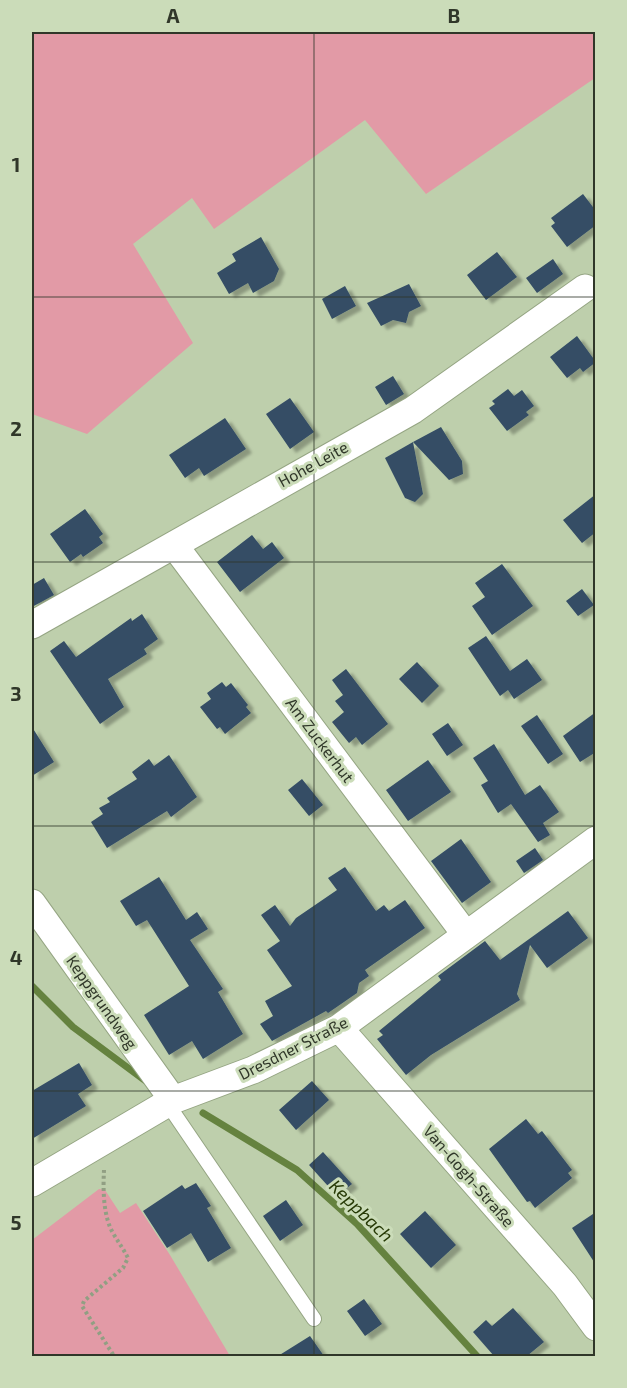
<svg xmlns="http://www.w3.org/2000/svg" width="627" height="1388" font-family="'Exo 2',sans-serif">
<style>
.green{fill:#e29aa6}
.lines{fill:none;stroke-linecap:round;stroke-linejoin:round}
.stream{stroke:#65823f;stroke-width:7}
.building{fill:#344d65;filter:url(#shadow)}
.lane-casing{stroke:#95a583;stroke-width:16}
.street-casing{stroke:#95a583;stroke-width:29}
.path{stroke:#919f83;stroke-width:4;stroke-dasharray:3 3;stroke-linecap:butt}
.lane{stroke:#fff;stroke-width:14}
.street{stroke:#fff;stroke-width:27}
.grid{fill:none;stroke:#303729;stroke-width:1.5;stroke-opacity:0.55}
.labels{text-anchor:middle;stroke-width:6;stroke-linejoin:round;paint-order:stroke}
.street-label{font-size:16px;fill:#303729;stroke:#cbdcb9}
.water-label{font-size:18px;font-style:italic;fill:#263905;stroke:#cbdcb9}
.neatline{fill:none;stroke:#303729;stroke-width:2}
.grid-label{font-size:20px;text-anchor:middle;font-weight:bold;fill:#303729}
</style>
<defs>
<filter id="shadow"><feDropShadow dx="6" dy="4" stdDeviation="1.5" flood-color="#0004"/></filter>
</defs>
<rect width="100%" height="100%" fill="#becfac"/>
<path class="green" d="M 32,32 L 595,32 L 595,78 L 426,194 L 365,120 L 214,229 L 192,198 L 133,244 L 193,343 L 87,434 L 32,414 Z
M 99,1189 L 105,1190 L 120,1213 L 136,1203 L 170,1255 L 230,1356 L 32,1356 L 32,1240 Z"/>
<g class="lines">
<path class="stream" d="M 32,986 L 73,1027 L 147,1082
M 203,1113 L 297,1170 L 357,1224 L 477,1356"/>
</g>
<path class="building" d="M 583,194 L 596,211 L 596,225 L 567,247 L 551,226 L 555,223 L 551,218 Z
M 261,237 L 279,269 L 274,281 L 253,293 L 248,283 L 229,294 L 217,273 L 236,261 L 232,254 Z
M 497,252 L 517,277 L 486,300 L 467,275 Z
M 553,259 L 563,274 L 537,293 L 526,278 Z
M 409,284 L 421,306 L 409,312 L 406,323 L 393,320 L 381,326 L 367,303 Z
M 345,286 L 356,306 L 332,319 L 322,299 Z
M 577,336 L 596,362 L 583,372 L 580,368 L 567,378 L 550,357 Z
M 393,376 L 404,394 L 386,405 L 375,387 Z
M 508,389 L 514,396 L 522,390 L 534,406 L 526,412 L 529,415 L 507,431 L 489,408 L 495,404 L 492,401 Z
M 290,398 L 314,432 L 290,449 L 266,414 Z
M 225,418 L 246,449 L 204,476 L 199,468 L 185,478 L 169,455 Z
M 441,427 L 462,461 L 463,474 L 449,480 L 413,442 Z
M 413,442 L 423,494 L 415,502 L 405,498 L 385,458 Z
M 596,494 L 596,532 L 582,543 L 563,520 Z
M 85,509 L 103,534 L 99,537 L 103,543 L 83,557 L 81,554 L 70,562 L 50,534 Z
M 252,535 L 263,549 L 272,542 L 284,558 L 240,592 L 217,562 Z
M 502,564 L 533,606 L 492,635 L 472,606 L 485,597 L 475,583 Z
M 44,578 L 54,595 L 32,607 L 32,585 Z
M 582,589 L 594,605 L 578,616 L 566,601 Z
M 142,614 L 158,639 L 144,649 L 147,654 L 108,679 L 124,707 L 100,724 L 50,651 L 64,641 L 76,657 L 131,618 L 132,621 Z
M 486,636 L 510,671 L 527,659 L 542,680 L 514,699 L 508,690 L 500,696 L 468,648 Z
M 417,662 L 439,686 L 422,703 L 399,679 Z
M 346,669 L 388,724 L 362,745 L 356,737 L 349,743 L 332,722 L 344,712 L 335,701 L 343,695 L 332,680 Z
M 222,682 L 226,687 L 231,683 L 248,705 L 246,707 L 251,713 L 225,734 L 220,727 L 217,729 L 200,707 L 211,699 L 207,693 Z
M 596,712 L 596,752 L 580,762 L 563,736 Z
M 537,715 L 563,754 L 548,764 L 521,726 Z
M 448,723 L 463,745 L 447,756 L 432,734 Z
M 32,727 L 54,762 L 32,776 Z
M 494,744 L 525,795 L 540,785 L 559,812 L 543,823 L 550,835 L 538,842 L 511,804 L 498,813 L 481,785 L 488,781 L 473,758 Z
M 169,755 L 197,797 L 171,817 L 167,811 L 107,848 L 91,822 L 103,814 L 99,808 L 110,802 L 107,798 L 137,779 L 132,772 L 149,759 L 154,766 Z
M 428,760 L 451,792 L 408,821 L 386,790 Z
M 302,779 L 323,805 L 309,816 L 288,790 Z
M 461,839 L 491,882 L 462,903 L 431,861 Z
M 535,848 L 543,860 L 524,873 L 516,861 Z
M 345,867 L 376,911 L 384,905 L 389,911 L 405,900 L 425,928 L 365,970 L 369,976 L 359,983 L 357,993 L 328,1013 L 326,1011 L 272,1041 L 260,1024 L 273,1016 L 265,1001 L 292,986 L 267,950 L 280,941 L 261,915 L 275,905 L 290,926 L 296,918 L 337,890 L 328,878 Z
M 159,877 L 186,920 L 197,912 L 208,929 L 190,940 L 223,989 L 218,992 L 243,1034 L 203,1059 L 192,1041 L 169,1055 L 144,1015 L 189,986 L 147,920 L 136,926 L 120,901 Z
M 568,911 L 588,938 L 547,968 L 530,945 L 517,994 L 520,1000 L 431,1055 L 406,1075 L 377,1039 L 383,1035 L 379,1031 L 441,980 L 438,976 L 485,941 L 500,960 Z
M 79,1063 L 92,1085 L 78,1094 L 86,1106 L 32,1139 L 32,1091 Z
M 312,1081 L 329,1100 L 296,1130 L 279,1110 Z
M 526,1119 L 538,1134 L 542,1131 L 572,1170 L 568,1173 L 572,1178 L 535,1208 L 530,1201 L 527,1202 L 489,1149 Z
M 323,1152 L 352,1184 L 337,1196 L 309,1165 Z
M 196,1183 L 211,1206 L 207,1208 L 231,1248 L 208,1262 L 191,1233 L 167,1248 L 143,1211 L 182,1185 L 185,1189 Z
M 286,1200 L 303,1225 L 280,1241 L 263,1216 Z
M 425,1211 L 456,1245 L 431,1268 L 400,1234 Z
M 596,1212 L 596,1265 L 572,1228 Z
M 364,1299 L 382,1324 L 365,1336 L 347,1311 Z
M 513,1308 L 544,1342 L 527,1356 L 494,1356 L 473,1332 L 486,1320 L 492,1326 Z
M 310,1336 L 324,1356 L 278,1356 Z"/>
<g class="lines">
<defs>
<path id="lane" d="M 167,1103 L 314,1319"/>
<path id="street" d="M 174,545 L 466,935
M 32,625 L 413,410 L 585,288
M 32,903 L 173,1100
M 339,1028 L 565,1285 L 596,1327
M 32,1183 L 173,1100 L 253,1070 L 339,1028 L 596,840"/>
</defs>
<use href="#lane" class="lane-casing"/>
<use href="#street" class="street-casing"/>
<path class="path" d="M 104,1170 C 103,1189 103,1216 113,1233 C 118,1242 123,1248 128,1258 L 123,1268 L 84,1301 L 82,1306 L 114,1356"/>
<use href="#lane" class="lane"/>
<use href="#street" class="street"/>
</g>
<path class="grid" d="M 314,32 L 314,1356M 32,297 L 596,297M 32,562 L 596,562M 32,826 L 596,826M 32,1091 L 596,1091"/>
<g class="labels">
<g class="street-label">
<text transform="translate(313 464) rotate(-29)" y="6">Hohe Leite</text>
<text transform="translate(320 740) rotate(53)" y="6">Am Zuckerhut</text>
<text transform="translate(102 1002) rotate(55)" y="6">Keppgrundweg</text>
<text transform="translate(293 1048) rotate(-27)" y="6">Dresdner Straße</text>
<text transform="translate(469 1176) rotate(49)" y="6">Van-Gogh-Straße</text>
</g>
<g class="water-label">
<text transform="translate(361 1211) rotate(44)" y="6">Keppbach</text>
</g>
</g>
<rect width="627" height="1388" fill="none" stroke="#cbdcb9" stroke-width="66"/>
<rect x="33" y="33" width="561" height="1322" class="neatline"/>
<g class="grid-label">
<text x="173" y="23">A</text>
<text x="454" y="23">B</text>
<text x="16" y="172">1</text>
<text x="16" y="436">2</text>
<text x="16" y="701">3</text>
<text x="16" y="965">4</text>
<text x="16" y="1230">5</text>
</g>
</svg>
